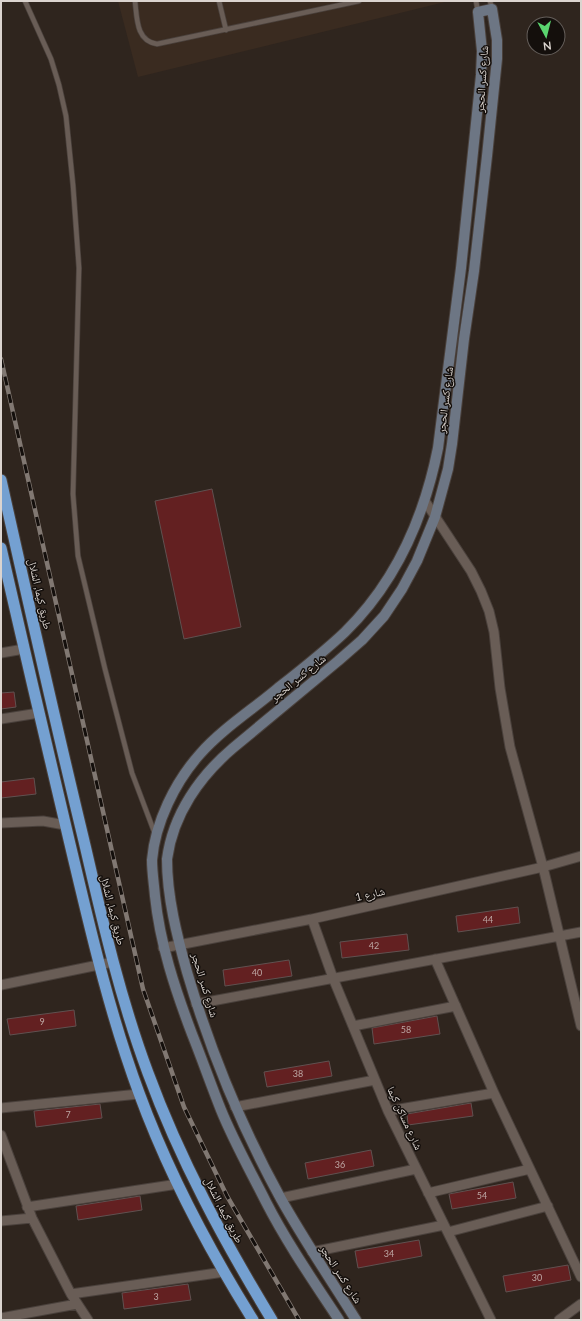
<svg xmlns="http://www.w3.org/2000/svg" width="582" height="1321" font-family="Lato,'Noto Naskh Arabic',sans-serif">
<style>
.built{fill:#3a2b20}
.building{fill:#632021;stroke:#605150}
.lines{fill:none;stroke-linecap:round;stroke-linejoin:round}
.service-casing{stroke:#4a413c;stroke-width:6}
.minor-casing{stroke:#4a413c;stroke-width:11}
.secondary-casing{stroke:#4a413c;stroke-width:12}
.trunk-casing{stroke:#4a413c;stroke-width:13}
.service{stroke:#695d56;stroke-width:4.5}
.minor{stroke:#695d56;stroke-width:9}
.secondary{stroke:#6d7684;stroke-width:10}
.trunk{stroke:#74a0d1;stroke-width:11}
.rail-casing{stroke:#817872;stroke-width:4.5}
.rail{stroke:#140f0c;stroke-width:3;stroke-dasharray:9;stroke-linecap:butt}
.labels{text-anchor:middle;stroke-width:3;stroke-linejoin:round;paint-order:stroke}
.number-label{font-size:9px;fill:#bda7a4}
.street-label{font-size:11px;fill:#dbd4cf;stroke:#140f0c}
</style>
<rect width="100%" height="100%" fill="#2f251e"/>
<path class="built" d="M 118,1 L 449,1 L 138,77 Z"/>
<path class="building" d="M 212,489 L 241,627 L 184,639 L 155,501 Z
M 14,692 L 16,707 L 1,709 L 1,693 Z
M 34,778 L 36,794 L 1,798 L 1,782 Z
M 518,907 L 520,923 L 458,932 L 456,916 Z
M 407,934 L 409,950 L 342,958 L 340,942 Z
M 289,960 L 292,976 L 225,986 L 223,970 Z
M 74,1010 L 76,1026 L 10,1035 L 7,1019 Z
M 437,1016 L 440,1034 L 374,1044 L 372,1028 Z
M 329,1061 L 332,1076 L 267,1087 L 264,1072 Z
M 471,1103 L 473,1116 L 408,1125 L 407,1114 Z
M 100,1104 L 102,1118 L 36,1127 L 34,1111 Z
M 371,1150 L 374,1166 L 308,1179 L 305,1163 Z
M 513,1182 L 516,1198 L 452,1209 L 449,1194 Z
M 140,1196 L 142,1210 L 78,1220 L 76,1206 Z
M 419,1240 L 422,1256 L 358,1268 L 355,1251 Z
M 568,1265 L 571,1280 L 506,1292 L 503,1276 Z
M 188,1284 L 191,1300 L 124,1309 L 122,1293 Z"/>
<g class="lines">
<defs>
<path id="service" d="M 25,1 L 51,59 L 59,85 L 66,116 L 73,185 L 79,268 L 73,494 L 78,556 L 105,669 L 132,773 L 155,834
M 135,1 C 137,18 136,41 157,44 L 359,1
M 219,1 L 226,30
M 476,1 L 478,12
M 490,1 L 492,9"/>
<path id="minor" d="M 425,501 L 471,571 L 481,591 L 489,611 L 494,632 L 500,688 L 510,747 L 543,867 L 581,1026
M 1,653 L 24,649
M 1,719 L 39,713
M 1,823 L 43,821 L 65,825
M 312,919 L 333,978 L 388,1111 L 491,1320
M 163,948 L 312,919 L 543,867 L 581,856
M 435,959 L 494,1093 L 581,1277
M 1,985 L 113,962
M 196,1004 L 581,932
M 353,1026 L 456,1006
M 235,1107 L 375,1080
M 1,1108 L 139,1094
M 388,1111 L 494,1093
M 1,1135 L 32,1218 L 71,1294 L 88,1320
M 428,1193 L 530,1169
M 281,1198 L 416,1169
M 27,1207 L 178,1184
M 1,1221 L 32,1218
M 448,1232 L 548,1206
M 312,1252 L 444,1225
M 71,1294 L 224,1272
M 1,1318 L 77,1304
M 559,1320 L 581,1304"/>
<path id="secondary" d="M 339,1320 C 314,1282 287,1243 266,1202 C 251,1172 234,1142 221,1110 C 211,1085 202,1059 192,1034 C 175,989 160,944 155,896 C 154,884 152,872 152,860 C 155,823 175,782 200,754 C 222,729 252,710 278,688 C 301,670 324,652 345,632 C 396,582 424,518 438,448 L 461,268 L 481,75 L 482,51 L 478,12 L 492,9 L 497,40 L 497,59 L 487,156 L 474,271 L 464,339 L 452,444 L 448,469 L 435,517 L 417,561 L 402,589 L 384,616 L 362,640 L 338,661 L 233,748 C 200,776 173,814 167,859 C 167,897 177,936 187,972 C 210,1050 242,1128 281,1199 C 304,1240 331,1280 356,1320"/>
<path id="trunk" d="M 1,480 C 28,601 55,721 84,841 C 102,919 120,998 148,1073 C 180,1160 224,1241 272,1320
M 1,548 C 24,647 46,745 70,844 C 90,928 109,1012 139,1093 C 168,1172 208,1248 253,1320"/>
</defs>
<use href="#service" class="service-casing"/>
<use href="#minor" class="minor-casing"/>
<use href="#secondary" class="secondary-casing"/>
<use href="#trunk" class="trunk-casing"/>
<use href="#service" class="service"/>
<use href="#minor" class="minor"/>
<use href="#secondary" class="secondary"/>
<use href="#trunk" class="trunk"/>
<defs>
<path id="rail" d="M 1,359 L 143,989 L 184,1107 L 227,1196 L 299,1320"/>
</defs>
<use href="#rail" class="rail-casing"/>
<use href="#rail" class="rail"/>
</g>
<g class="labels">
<g class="number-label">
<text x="488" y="923">44</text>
<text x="374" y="949">42</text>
<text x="257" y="976">40</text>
<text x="42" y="1025">9</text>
<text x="406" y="1033">58</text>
<text x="298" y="1077">38</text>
<text x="68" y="1118">7</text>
<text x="340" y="1168">36</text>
<text x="482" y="1199">54</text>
<text x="389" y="1257">34</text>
<text x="537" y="1281">30</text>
<text x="156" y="1300">3</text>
</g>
<g class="street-label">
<text transform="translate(482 79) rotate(-86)" y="4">شارع كسر الحجر</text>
<text transform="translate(445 400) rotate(-83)" y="4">شارع كسر الحجر</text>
<text transform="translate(40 594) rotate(77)" y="4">طريق كيما, الشلال</text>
<text transform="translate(298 678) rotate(-39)" y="4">شارع كسر الحجر</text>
<text transform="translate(370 894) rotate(-13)" y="4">شارع 1</text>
<text transform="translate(113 910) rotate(76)" y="4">طريق كيما, الشلال</text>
<text transform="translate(205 985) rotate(73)" y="4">شارع كسر الحجر</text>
<text transform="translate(405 1118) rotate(65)" y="4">شارع مساكن كيما</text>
<text transform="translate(224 1210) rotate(63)" y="4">طريق كيما, الشلال</text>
<text transform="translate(341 1274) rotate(57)" y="4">شارع كسر الحجر</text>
</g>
</g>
<rect width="582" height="1321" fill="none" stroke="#dbd4cf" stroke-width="4"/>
<g transform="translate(546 36) rotate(173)"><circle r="19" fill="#140f0c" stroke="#645e5a"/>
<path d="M0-3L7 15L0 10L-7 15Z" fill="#5ad56f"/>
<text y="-6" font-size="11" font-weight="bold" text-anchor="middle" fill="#dbd4cf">N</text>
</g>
</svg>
